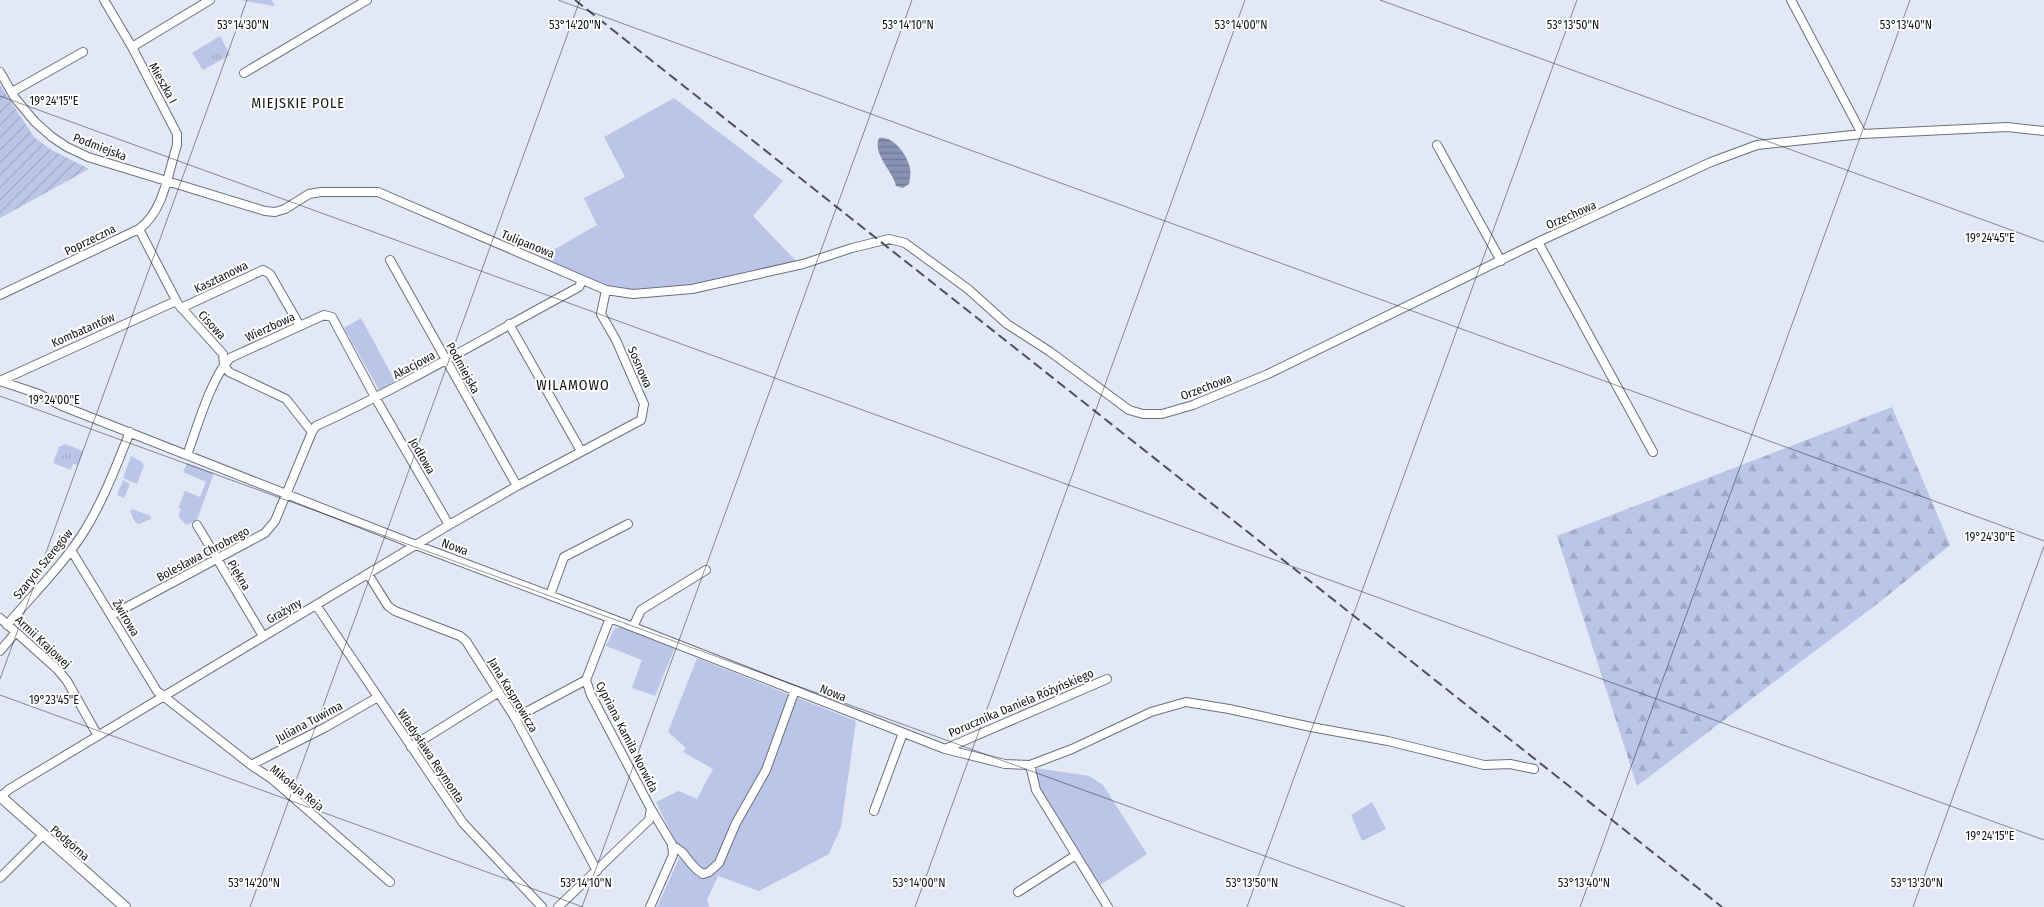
<svg xmlns="http://www.w3.org/2000/svg" width="2044" height="907" font-family="'Fira Sans Condensed',sans-serif">
<style>
.grass{fill:#bbc5e8}
.forest{fill:url(#forest-firs)}
.park{fill:url(#park-tufts)}
.garden{fill:url(#garden-furrows)}
.water{fill:url(#water-rules)}
.lines{fill:none;stroke-linecap:round;stroke-linejoin:round}
.minor-casing{stroke:#6c707c;stroke-width:10}
.secondary-casing{stroke:#6c707c;stroke-width:12}
.minor{stroke:#fff;stroke-width:8}
.secondary{stroke:#fff;stroke-width:10}
.rail{stroke:#4f5158;stroke-width:2;stroke-dasharray:10 5;stroke-linecap:butt}
.ticks{fill:none;stroke:#121418;stroke-width:1;stroke-opacity:0.45}
.labels{text-anchor:middle;stroke-width:4;stroke-linejoin:round;paint-order:stroke}
.street-label{font-size:12px;fill:#121418;stroke:#fff}
.neighbourhood-label{font-size:14px;letter-spacing:1px;fill:#121418;stroke:#fff}
.ticks-label{font-size:12px;text-anchor:middle;fill:#121418;stroke:#fff;stroke-width:4;stroke-linejoin:round;paint-order:stroke}
</style>
<defs>
<pattern id="forest-firs" width="22" height="20" patternUnits="userSpaceOnUse" patternTransform="scale(1.25)"><rect width="22" height="20" fill="#bbc5e8"/><path d="M5 1l3.5 6h-7zM16 11l3.5 6h-7z" fill="#a0a8c6"/></pattern>
<pattern id="park-tufts" width="24" height="20" patternUnits="userSpaceOnUse" patternTransform="scale(1.25)"><rect width="24" height="20" fill="#bbc5e8"/><path d="M3 7l-1-3M5 7V3M7 7l1-3M15 17l-1-3M17 17v-4M19 17l1-3" fill="none" stroke="#a0a8c6"/></pattern>
<pattern id="garden-furrows" width="10" height="10" patternUnits="userSpaceOnUse" patternTransform="scale(1.25)"><rect width="10" height="10" fill="#bbc5e8"/><path d="M-1 1l2-2M0 10L10 0M9 11l2-2" fill="none" stroke="#a0a8c6"/></pattern>
<pattern id="water-rules" width="6" height="5" patternUnits="userSpaceOnUse" patternTransform="scale(1.25)"><rect width="6" height="5" fill="#8a93b5"/><path d="M0 2.5h6" fill="none" stroke="#6f7792"/></pattern>
</defs>
<rect width="100%" height="100%" fill="#e3e8f6"/>
<path class="grass" d="M 240,0 L 272,0 L 275,6 L 273,6 Z
M 674,98 L 783,181 L 753,216 L 796,261 C 741,274 658,301 603,287 C 587,283 557,265 541,257 L 597,225 L 584,198 L 625,177 L 604,137 Z
M 361,318 L 395,381 L 379,390 L 344,328 Z
M 131,456 L 142,462 L 144,466 L 137,484 L 123,478 Z
M 187,463 L 214,473 L 197,520 L 186,525 L 178,516 L 181,509 L 178,508 L 185,491 L 200,497 L 206,482 L 183,472 Z
M 123,480 L 130,484 L 124,498 L 117,495 Z
M 132,509 L 151,516 L 151,519 L 139,524 L 135,522 L 130,511 Z
M 622,627 L 675,647 L 655,696 L 632,688 L 642,660 L 606,646 L 615,628 Z
M 697,658 L 856,721 L 841,827 L 829,854 L 759,891 L 718,876 L 707,900 L 709,907 L 657,907 L 680,856 L 678,847 L 656,802 L 679,791 L 697,799 L 713,769 L 683,752 L 686,748 L 668,732 Z
M 1036,768 L 1089,776 L 1103,785 L 1147,854 L 1100,885 L 1038,785 L 1033,772 Z
M 1372,802 L 1386,829 L 1362,841 L 1351,815 Z"/>
<path class="forest" d="M 1892,407 L 1950,545 L 1881,601 L 1637,786 L 1557,536 Z"/>
<path class="park" d="M 220,36 L 230,55 L 203,70 L 192,53 Z
M 65,444 L 83,451 L 78,465 L 73,464 L 71,470 L 53,463 L 59,447 Z"/>
<path class="garden" d="M 0,85 L 34,137 L 50,149 L 89,169 L 0,218 Z"/>
<path class="water" d="M 879,138 C 894,136 907,155 910,168 C 911,174 910,179 909,184 L 903,188 L 896,186 C 893,171 872,154 879,138 Z"/>
<g class="lines">
<defs>
<path id="minor" d="M 132,47 L 210,0
M 0,72 L 15,98 L 35,122 L 52,137 L 67,147 L 88,157 L 265,211 L 275,212 L 285,209 L 309,194 L 321,192 L 378,192 L 606,290 L 633,294 L 692,289 L 803,264 L 852,248 L 889,239 L 905,243 L 968,289 L 1007,324 L 1049,351 L 1129,410 L 1143,414 L 1162,414 L 1193,405 L 1268,374 L 1538,242 L 1711,162 L 1757,145 L 1862,134 L 1791,0
M 244,73 L 367,0
M 12,92 L 83,52
M 1862,134 L 2007,127 L 2044,131
M 1437,145 L 1501,261
M 139,229 L 178,304 L 223,354 L 224,365 L 229,372 L 286,399 L 312,432
M 1538,242 L 1653,452
M 390,260 L 517,486
M 0,295 L 139,229 C 164,211 168,173 177,145 L 177,134 L 132,47 L 104,0
M 181,308 L 263,270 L 270,274 L 300,326
M 509,324 L 581,451
M 0,381 L 39,394 L 62,406 L 416,545 L 610,618 L 945,749 L 1005,764 L 1030,765 L 1072,749 L 1151,712 L 1186,702 L 1229,709 L 1311,727 L 1388,741 L 1484,765 L 1510,764 L 1534,769
M 0,381 L 176,301
M 187,455 C 197,428 211,378 230,358 L 324,315 L 332,317 L 376,399 L 449,525
M 197,525 L 263,636
M 71,550 L 157,691 L 251,765 L 272,779 L 390,882
M 368,574 L 388,606 L 395,611 L 460,636 L 466,641 L 515,718 L 597,871
M 550,595 L 564,557 L 628,524
M 316,605 L 463,823 L 542,907
M 112,615 L 265,533 L 275,521 L 312,432 L 316,426 C 406,385 491,334 579,287 L 582,280
M 0,618 L 57,669 L 67,681 L 98,736
M 7,625 C 33,594 64,564 85,530 C 104,499 116,466 130,432
M 633,627 L 641,610 L 706,570
M 0,651 L 16,632
M 515,718 L 586,680
M 411,747 L 499,692
M 945,749 L 1107,679
M 251,765 L 326,727 L 378,697
M 1030,765 L 1036,790 L 1108,907
M 1,797 L 8,790 L 21,782 L 449,525 L 517,486 L 641,420 L 644,404 L 616,340 L 601,314 L 606,290
M 874,811 L 903,733
M 672,846 C 688,852 687,865 703,874 L 709,872 L 719,863 L 736,823 L 766,770 L 795,690
M 0,878 L 43,835
M 1018,892 L 1076,855
M 558,907 L 649,820 L 651,809 L 591,695 L 586,680 L 610,618
M 650,907 L 673,855 L 672,844 L 651,809"/>
<path id="secondary" d="M 0,796 L 125,907"/>
</defs>
<use href="#minor" class="minor-casing"/>
<use href="#secondary" class="secondary-casing"/>
<use href="#minor" class="minor"/>
<use href="#secondary" class="secondary"/>
<path class="rail" d="M 575,0 L 1722,907"/>
</g>
<path class="ticks" d="M 558,0 L 2044,541M 1380,0 L 2044,242M 0,96 L 2044,840M 0,396 L 1405,907M 0,679 L 247,0M 0,695 L 583,907M 250,907 L 580,0M 582,907 L 912,0M 915,907 L 1245,0M 1247,907 L 1577,0M 1580,907 L 1910,0M 1913,907 L 2044,546"/>
<g class="labels">
<g class="street-label">
<text transform="translate(163 83) rotate(61)" y="4">Mieszka I</text>
<text transform="translate(100 147) rotate(21)" y="4">Podmiejska</text>
<text transform="translate(1571 215) rotate(-24)" y="4">Orzechowa</text>
<text transform="translate(90 240) rotate(-26)" y="4">Poprzeczna</text>
<text transform="translate(528 244) rotate(22)" y="4">Tulipanowa</text>
<text transform="translate(221 277) rotate(-26)" y="4">Kasztanowa</text>
<text transform="translate(212 325) rotate(47)" y="4">Cisowa</text>
<text transform="translate(270 327) rotate(-25)" y="4">Wierzbowa</text>
<text transform="translate(83 330) rotate(-24)" y="4">Kombatantów</text>
<text transform="translate(414 365) rotate(-28)" y="4">Akacjowa</text>
<text transform="translate(640 367) rotate(66)" y="4">Sosnowa</text>
<text transform="translate(463 368) rotate(61)" y="4">Podmiejska</text>
<text transform="translate(1206 387) rotate(-21)" y="4">Orzechowa</text>
<text transform="translate(422 456) rotate(60)" y="4">Jodłowa</text>
<text transform="translate(455 547) rotate(20)" y="4">Nowa</text>
<text transform="translate(203 554) rotate(-28)" y="4">Bolesława Chrobrego</text>
<text transform="translate(43 564) rotate(-51)" y="4">Szarych Szeregów</text>
<text transform="translate(239 575) rotate(59)" y="4">Piękna</text>
<text transform="translate(284 611) rotate(-30)" y="4">Grażyny</text>
<text transform="translate(126 618) rotate(59)" y="4">Żwirowa</text>
<text transform="translate(43 642) rotate(43)" y="4">Armii Krajowej</text>
<text transform="translate(833 693) rotate(21)" y="4">Nowa</text>
<text transform="translate(513 695) rotate(59)" y="4">Jana Kasprowicza</text>
<text transform="translate(1021 703) rotate(-23)" y="4">Porucznika Daniela Różyńskiego</text>
<text transform="translate(309 722) rotate(-28)" y="4">Juliana Tuwima</text>
<text transform="translate(627 737) rotate(63)" y="4">Cypriana Kamila Norwida</text>
<text transform="translate(431 756) rotate(56)" y="4">Władysława Reymonta</text>
<text transform="translate(297 788) rotate(39)" y="4">Mikołaja Reja</text>
<text transform="translate(70 843) rotate(41)" y="4">Podgórna</text>
</g>
<g class="neighbourhood-label">
<text x="298" y="108">MIEJSKIE POLE</text>
<text x="573" y="390">WILAMOWO</text>
</g>
</g>
<g class="ticks-label">
<text x="575" y="29">53°14'20"N</text>
<text x="908" y="29">53°14'10"N</text>
<text x="1241" y="29">53°14'00"N</text>
<text x="1573" y="29">53°13'50"N</text>
<text x="1906" y="29">53°13'40"N</text>
<text x="243" y="29">53°14'30"N</text>
<text x="54" y="105">19°24'15"E</text>
<text x="1990" y="242">19°24'45"E</text>
<text x="54" y="404">19°24'00"E</text>
<text x="1990" y="541">19°24'30"E</text>
<text x="54" y="704">19°23'45"E</text>
<text x="1990" y="840">19°24'15"E</text>
<text x="254" y="887">53°14'20"N</text>
<text x="586" y="887">53°14'10"N</text>
<text x="919" y="887">53°14'00"N</text>
<text x="1252" y="887">53°13'50"N</text>
<text x="1584" y="887">53°13'40"N</text>
<text x="1917" y="887">53°13'30"N</text>
</g>
</svg>
